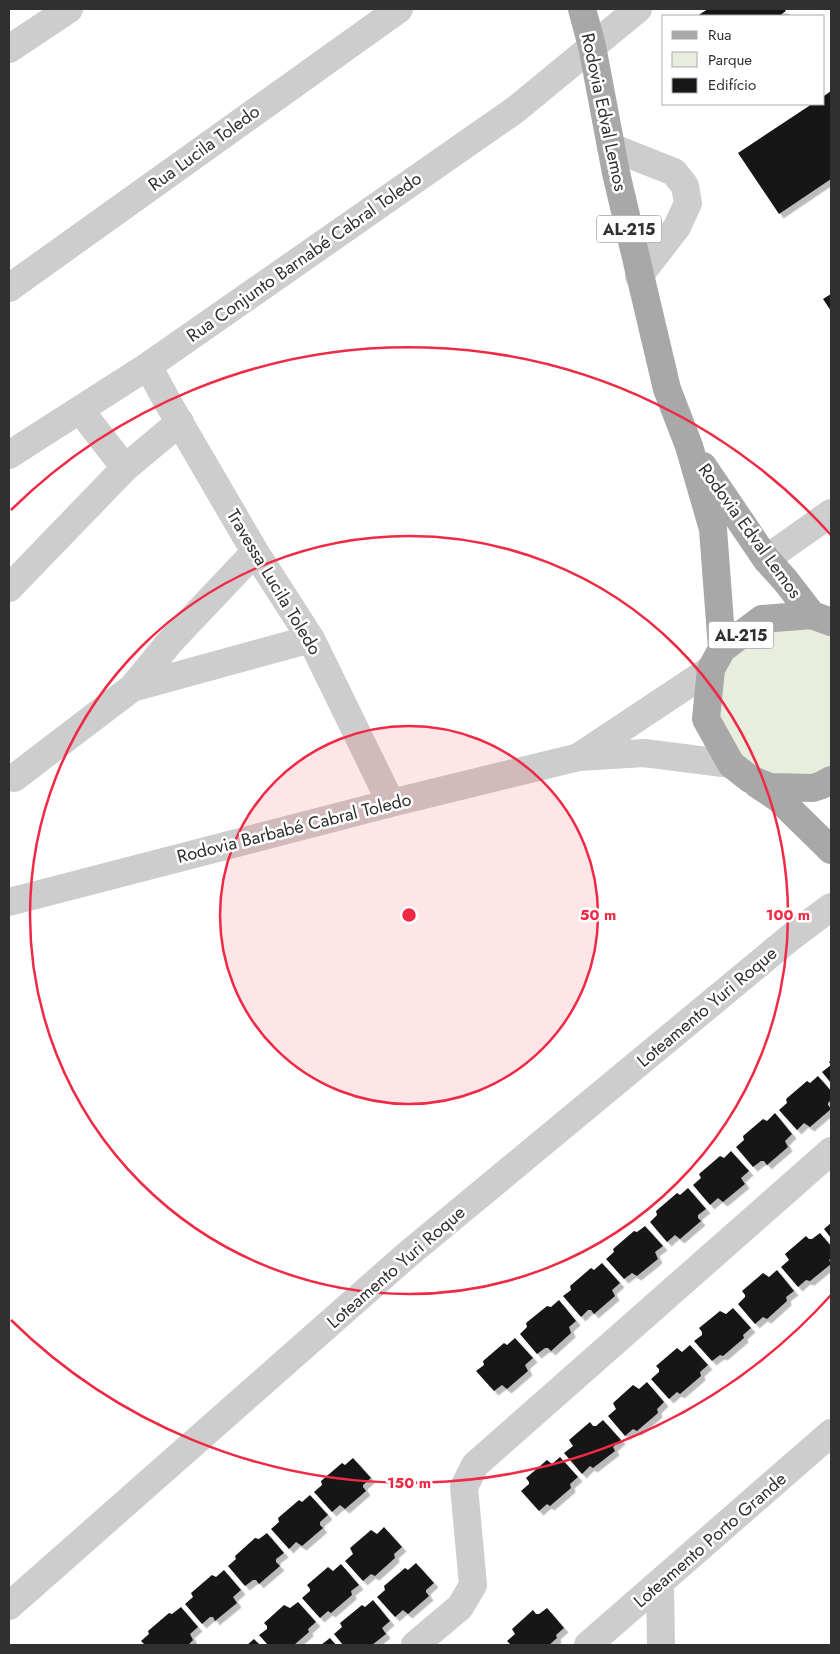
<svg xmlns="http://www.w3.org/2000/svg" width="840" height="1654" font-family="Jost,sans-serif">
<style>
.park{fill:#e7eede}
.building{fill:#171717;filter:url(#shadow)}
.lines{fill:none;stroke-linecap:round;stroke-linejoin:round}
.minor{stroke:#cdcdcd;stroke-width:28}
.major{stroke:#a8a8a8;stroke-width:28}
.ring{fill:none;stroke:#f02a44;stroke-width:2.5}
.labels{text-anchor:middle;stroke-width:5;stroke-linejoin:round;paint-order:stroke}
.shield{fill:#fff;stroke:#6e6e6e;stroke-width:1}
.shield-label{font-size:16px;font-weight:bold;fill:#303030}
.street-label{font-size:18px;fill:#303030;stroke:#fff}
.centre{fill:#f02a44;stroke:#fff;stroke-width:2.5}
.ring-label{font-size:15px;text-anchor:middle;font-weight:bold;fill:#f02a44;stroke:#fff;stroke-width:5;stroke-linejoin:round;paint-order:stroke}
</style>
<defs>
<filter id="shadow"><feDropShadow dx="4.5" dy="4.5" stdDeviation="0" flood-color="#0004"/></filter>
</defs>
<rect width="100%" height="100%" fill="#fff"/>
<path class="park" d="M 782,622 L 831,631 L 831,772 L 806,781 L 752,770 L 718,727 L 719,672 L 734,649 Z"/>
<path class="building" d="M 708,9 L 784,9 L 786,11 L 779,16 L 697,16 Z
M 831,91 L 831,179 L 779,214 L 738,153 L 812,104 L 824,104 L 824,96 Z
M 831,294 L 831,311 L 823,299 Z
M 831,1060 L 831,1083 L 822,1072 L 831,1065 L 829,1062 Z
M 818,1076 L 831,1091 L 831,1100 L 828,1103 L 828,1105 L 831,1109 L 810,1127 L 804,1123 L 797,1130 L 779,1110 L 787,1103 L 786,1099 L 807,1081 L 810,1083 Z
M 775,1113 L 792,1134 L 785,1141 L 788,1147 L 767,1165 L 764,1161 L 761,1161 L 753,1167 L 736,1147 L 744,1140 L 743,1136 L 763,1119 L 767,1121 Z
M 731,1151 L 749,1171 L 741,1178 L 745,1184 L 723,1202 L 718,1198 L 710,1205 L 693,1185 L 701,1178 L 699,1174 L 720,1156 L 724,1158 Z
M 688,1188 L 706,1209 L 698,1215 L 698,1218 L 701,1221 L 680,1239 L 675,1235 L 667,1242 L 650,1222 L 657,1215 L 656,1211 L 677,1193 L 680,1195 Z
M 831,1223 L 831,1238 L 824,1229 Z
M 645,1226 L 663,1246 L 655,1252 L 658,1259 L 637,1276 L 632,1273 L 624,1279 L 606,1259 L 614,1252 L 613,1249 L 634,1231 L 637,1232 Z
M 820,1233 L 831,1246 L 831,1258 L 829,1260 L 831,1264 L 810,1281 L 806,1280 L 798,1287 L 781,1267 L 789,1260 L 785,1254 L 806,1236 L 809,1239 L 812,1239 Z
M 602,1263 L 620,1283 L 612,1290 L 615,1296 L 594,1314 L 591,1310 L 588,1310 L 581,1317 L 563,1296 L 571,1290 L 570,1286 L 591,1268 L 594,1270 Z
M 777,1270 L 794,1291 L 786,1297 L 787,1301 L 767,1319 L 763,1317 L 755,1324 L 738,1304 L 745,1297 L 745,1295 L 742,1291 L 763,1273 L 769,1277 Z
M 559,1300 L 576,1321 L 569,1327 L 571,1333 L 551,1351 L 548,1348 L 545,1348 L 537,1354 L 520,1334 L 527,1327 L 526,1323 L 547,1306 L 551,1307 Z
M 733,1308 L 751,1328 L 743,1335 L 744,1338 L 723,1356 L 720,1355 L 712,1361 L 694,1341 L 702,1335 L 702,1332 L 699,1328 L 720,1311 L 726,1314 Z
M 515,1338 L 533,1358 L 525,1365 L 528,1371 L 507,1389 L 502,1385 L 494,1391 L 476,1371 L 484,1365 L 483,1361 L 504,1343 L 507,1345 Z
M 690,1345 L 708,1365 L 700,1372 L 701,1376 L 680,1394 L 677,1392 L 669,1399 L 651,1379 L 659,1372 L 659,1369 L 656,1366 L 677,1348 L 682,1352 Z
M 647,1382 L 664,1402 L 657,1409 L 658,1413 L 637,1431 L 633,1429 L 625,1436 L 608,1416 L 616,1409 L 613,1403 L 633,1385 L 639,1389 Z
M 603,1420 L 621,1440 L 613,1447 L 615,1451 L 593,1468 L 590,1466 L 582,1474 L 564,1453 L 573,1446 L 569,1440 L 590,1422 L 593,1426 L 596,1426 Z
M 560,1457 L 578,1477 L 570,1484 L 571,1488 L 550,1506 L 547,1504 L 539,1511 L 521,1491 L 529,1484 L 529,1482 L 526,1478 L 547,1460 L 552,1464 Z
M 353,1458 L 371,1478 L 363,1485 L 363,1487 L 366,1491 L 345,1509 L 340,1505 L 332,1512 L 314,1492 L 322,1485 L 321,1481 L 342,1463 L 345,1465 Z
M 310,1495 L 328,1515 L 320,1522 L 320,1525 L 323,1528 L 302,1546 L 296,1542 L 289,1549 L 271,1529 L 279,1522 L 278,1518 L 299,1500 L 302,1502 Z
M 384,1527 L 402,1547 L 394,1554 L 395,1558 L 375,1576 L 371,1574 L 363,1581 L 345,1561 L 353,1554 L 350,1548 L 371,1530 L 377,1534 Z
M 267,1533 L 284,1553 L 276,1559 L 276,1562 L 280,1566 L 259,1584 L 256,1580 L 253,1580 L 245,1586 L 228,1566 L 236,1559 L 235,1556 L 255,1538 L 259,1539 Z
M 416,1563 L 434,1583 L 426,1590 L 426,1592 L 429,1596 L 408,1614 L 403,1610 L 395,1617 L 377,1597 L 385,1590 L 384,1586 L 405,1568 L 408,1570 Z
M 341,1564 L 359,1585 L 351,1591 L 352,1595 L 331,1613 L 328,1611 L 320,1618 L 302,1598 L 310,1591 L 310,1589 L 307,1585 L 328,1567 L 333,1571 Z
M 224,1570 L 241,1590 L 233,1597 L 237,1603 L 215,1621 L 213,1617 L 210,1617 L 202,1624 L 185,1604 L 193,1597 L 191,1593 L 212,1575 L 216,1577 Z
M 373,1600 L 390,1621 L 382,1628 L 386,1634 L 372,1645 L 343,1645 L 334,1634 L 342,1627 L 340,1623 L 362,1605 L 365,1607 Z
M 298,1602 L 316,1622 L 308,1629 L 309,1632 L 294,1645 L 268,1645 L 259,1635 L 267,1629 L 267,1626 L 264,1623 L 284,1605 L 290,1608 Z
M 181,1607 L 198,1627 L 190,1634 L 193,1640 L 188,1645 L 145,1645 L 141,1641 L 149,1634 L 148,1631 L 169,1613 L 172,1614 Z
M 547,1608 L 564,1628 L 556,1635 L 557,1638 L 549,1645 L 511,1645 L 507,1641 L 515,1634 L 512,1629 L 533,1610 L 536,1614 L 539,1614 Z
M 330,1638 L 336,1645 L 321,1645 Z
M 254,1639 L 260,1645 L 247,1645 Z"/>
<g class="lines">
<path class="minor" d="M 9,49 L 69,9
M 611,147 L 674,172 L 685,186 L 688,203 L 677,227 L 639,276
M 9,288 L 399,9
M 148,366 L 167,401 L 255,552 L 311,639 L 391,803
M 80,410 L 125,468 L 180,422
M 9,455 L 148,366 L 515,110 L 638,9
M 766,559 L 831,513
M 9,588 L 125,468
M 132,688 L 311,639
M 580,756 L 711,669
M 14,778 L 132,688 L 169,643 L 255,552
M 9,902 L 391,803 L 579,757 L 644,753 L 731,764
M 660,1584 L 661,1645
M 9,1606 L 407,1255 L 791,937 L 831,907
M 415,1645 L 460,1607 L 473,1585 L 464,1487 L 475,1465 L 831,1151
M 588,1645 L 831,1433"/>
<path class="major" d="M 582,9 L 592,46 L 616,173 L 667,389 L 689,446 L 713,529 L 722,649
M 703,466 L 766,559 L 785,580 L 812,615
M 831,622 L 812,615 L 762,619 L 722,649 L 711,669 L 706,719 L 731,764 L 750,779 L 770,787 L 813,788 L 822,785 L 831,780
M 757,784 L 778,798 L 831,850"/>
</g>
<circle cx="409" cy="915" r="189" fill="#f02a44" fill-opacity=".12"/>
<g class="ring">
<circle cx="409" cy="915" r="189"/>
<circle cx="409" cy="915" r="379"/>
<path d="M831 1295A568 568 0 0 1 11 1320M11 510A568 568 0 0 1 831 535"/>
</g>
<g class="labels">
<g class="shield">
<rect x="596.5" y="215.5" width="65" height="27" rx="4"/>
<rect x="708.5" y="621.5" width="65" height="27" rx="4"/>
</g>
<g class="shield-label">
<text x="629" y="235">AL-215</text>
<text x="741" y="641">AL-215</text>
</g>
<g class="street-label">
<text transform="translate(604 112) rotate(78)" y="6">Rodovia Edval Lemos</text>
<text transform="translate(204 148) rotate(-36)" y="6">Rua Lucila Toledo</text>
<text transform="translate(304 257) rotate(-35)" y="6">Rua Conjunto Barnabé Cabral Toledo</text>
<text transform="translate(750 531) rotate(54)" y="6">Rodovia Edval Lemos</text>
<text transform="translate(274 582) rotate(59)" y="6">Travessa Lucila Toledo</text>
<text transform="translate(294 828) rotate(-14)" y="6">Rodovia Barbabé Cabral Toledo</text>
<text transform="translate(707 1007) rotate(-40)" y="6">Loteamento Yuri Roque</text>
<text transform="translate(396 1267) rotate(-41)" y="6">Loteamento Yuri Roque</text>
<text transform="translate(710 1540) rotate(-41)" y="6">Loteamento Porto Grande</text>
</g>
</g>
<circle cx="409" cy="915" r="8" class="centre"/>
<g class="ring-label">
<text x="598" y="920">50 m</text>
<text x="788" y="920">100 m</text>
<text x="409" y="1488">150 m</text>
</g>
<rect width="840" height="1654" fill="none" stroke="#303030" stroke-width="20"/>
<rect x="662" y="15" width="162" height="90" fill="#ffffff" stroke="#acacac"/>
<rect x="672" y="31" width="25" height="8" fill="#a8a8a8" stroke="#acacac"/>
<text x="708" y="40" font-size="15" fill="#303030">Rua</text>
<rect x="672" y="52" width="25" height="15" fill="#e7eede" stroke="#acacac"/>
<text x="708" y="65" font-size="15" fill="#303030">Parque</text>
<rect x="672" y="78" width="25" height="15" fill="#171717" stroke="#acacac"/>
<text x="708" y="90" font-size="15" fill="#303030">Edifício</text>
</svg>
